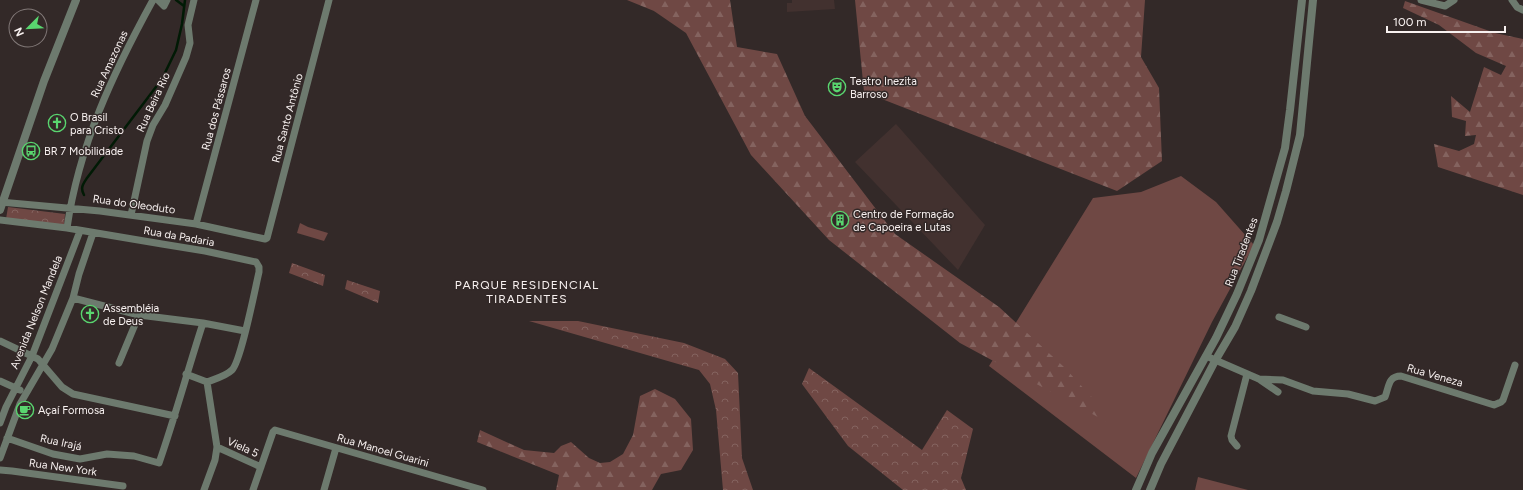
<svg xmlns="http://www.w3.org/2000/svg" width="1523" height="490" font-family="Figtree,sans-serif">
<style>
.built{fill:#42312f}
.grass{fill:#6f4844}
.forest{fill:url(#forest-firs)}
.park{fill:url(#park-crowns)}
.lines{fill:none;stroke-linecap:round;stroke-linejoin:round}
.stream{stroke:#011a05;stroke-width:2.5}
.minor{stroke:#6d7a6e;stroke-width:7}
.tertiary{stroke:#6d7a6e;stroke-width:8}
.labels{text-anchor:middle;stroke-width:3;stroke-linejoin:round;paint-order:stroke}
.street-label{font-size:11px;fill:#f8f1f0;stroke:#332928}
.poi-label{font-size:11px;fill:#f8f1f0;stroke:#332928;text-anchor:start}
.neighbourhood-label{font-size:12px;letter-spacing:1px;fill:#f8f1f0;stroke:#332928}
</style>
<defs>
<pattern id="forest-firs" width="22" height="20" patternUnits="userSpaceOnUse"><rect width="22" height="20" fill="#6f4844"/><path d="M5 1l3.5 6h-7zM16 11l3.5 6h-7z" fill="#84635f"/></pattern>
<pattern id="park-crowns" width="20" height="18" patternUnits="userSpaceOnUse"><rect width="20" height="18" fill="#6f4844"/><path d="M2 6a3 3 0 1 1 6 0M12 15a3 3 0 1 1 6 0" fill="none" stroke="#84635f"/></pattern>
</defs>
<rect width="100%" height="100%" fill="#332928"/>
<path class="built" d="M 792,0 L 834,0 L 835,9 L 787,12 L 787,3 L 792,3 Z
M 896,124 L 985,225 L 958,270 L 855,162 Z"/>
<path class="grass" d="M 1181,176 L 1216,202 L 1254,245 L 1212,322 L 1136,478 L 989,366 L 1093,198 L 1141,192 Z
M 300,223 L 308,227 L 328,233 L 324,241 L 297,233 Z
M 1198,477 L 1248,490 L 1195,490 Z"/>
<path class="forest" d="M 627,0 L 730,0 L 737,47 L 777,54 L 805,116 L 895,234 L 999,307 L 1064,367 L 1122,430 L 960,343 L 829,240 L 751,155 L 686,33 L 654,11 Z
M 855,0 L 1145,0 L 1141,57 L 1159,88 L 1162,161 L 1117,191 L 864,92 Z
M 1405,1 L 1495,33 L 1523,39 L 1523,195 L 1438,167 L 1434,144 L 1459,151 L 1474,144 L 1476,135 L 1465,136 L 1466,121 L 1452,117 L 1451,96 L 1470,112 L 1484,67 L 1501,75 L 1506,66 L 1476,53 L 1439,25 L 1403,8 Z
M 655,389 L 675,399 L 691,419 L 693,450 L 681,470 L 661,474 L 652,490 L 556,490 L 559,475 L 477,442 L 480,430 L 524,450 L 554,453 L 561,446 L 571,442 L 589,458 L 600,463 L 610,462 L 623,454 L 633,435 L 640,396 Z"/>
<path class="park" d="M 8,207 L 65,214 L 64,226 L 6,219 Z
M 292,263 L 325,275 L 323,286 L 289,273 Z
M 347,280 L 380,291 L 378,303 L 345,289 Z
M 529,321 L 578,321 L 684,343 L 725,359 L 738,373 L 742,458 L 753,490 L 723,490 L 716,410 L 710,384 L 699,370 Z
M 809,368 L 922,450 L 947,410 L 973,429 L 961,478 L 966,490 L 903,490 L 848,446 L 802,384 Z"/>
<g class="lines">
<path class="stream" d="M 176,0 L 184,6
M 84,195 C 80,188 83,184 87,178 L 162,79 L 176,50 L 182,24 L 185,0"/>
<path class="minor" d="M 158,0 L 164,6 L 167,0
M 1421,0 L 1445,6 L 1454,0
M 1512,0 L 1517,7 L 1523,10
M 0,202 L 100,211 L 196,224 L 265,239 L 267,238 L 329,0
M 131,215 L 147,141 L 153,125 L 165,105 L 186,57 L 190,43 L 188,25 L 194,0
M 0,220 L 67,228 L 162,244 L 205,251 L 256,262 L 259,267 L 259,272 C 255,289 241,361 232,370 C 226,376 215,379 207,382 L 186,374
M 196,224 L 256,0
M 67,228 C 79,145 113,73 153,0
M 73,298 L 139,315 L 203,323 L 245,331
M 1279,317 L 1306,327
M 0,341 L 38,359 L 62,387 L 73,394 L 175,416
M 1206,356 L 1259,379 L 1278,392
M 119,363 L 139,315
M 1259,379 L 1283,380 L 1313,391 L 1348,394 L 1375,401 L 1385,397 C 1389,387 1388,376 1401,376 L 1494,405 L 1501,402 L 1503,400 L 1515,365
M 0,381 L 20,390
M 0,423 L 6,407 L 32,356 L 80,231
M 7,438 L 53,454 L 80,459 L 107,454 L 134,456 L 159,463 C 175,417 188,369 203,323
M 1237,446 L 1232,440 L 1231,436 L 1247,374
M 217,447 L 261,467
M 0,458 L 20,404 L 52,349 L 73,298 L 79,274 L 93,233
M 0,470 L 12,471 L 123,486
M 204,490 L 215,460 L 217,447 L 207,382
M 253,490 L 273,432 L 275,430 L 483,490
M 324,490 L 336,448"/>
<path class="tertiary" d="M 0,210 L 44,81 L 76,0
M 1136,490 L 1152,453 L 1216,338 L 1237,294 L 1259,240 L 1285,148 L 1290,110 L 1302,0
M 1150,490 L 1161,464 L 1215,361 L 1235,327 L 1251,291 L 1277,222 L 1286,191 L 1300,135 L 1313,0"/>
</g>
<defs>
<symbol id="theatre-ring" viewBox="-11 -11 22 22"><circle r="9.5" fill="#332928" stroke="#59d56f" stroke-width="1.5"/><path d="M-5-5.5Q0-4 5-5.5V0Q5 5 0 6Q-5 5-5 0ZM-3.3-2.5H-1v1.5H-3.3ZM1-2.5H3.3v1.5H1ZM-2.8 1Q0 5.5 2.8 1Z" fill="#59d56f"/></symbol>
<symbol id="church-ring" viewBox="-11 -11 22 22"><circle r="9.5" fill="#332928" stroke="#59d56f" stroke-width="1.5"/><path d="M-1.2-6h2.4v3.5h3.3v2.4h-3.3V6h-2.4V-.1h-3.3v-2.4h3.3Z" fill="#59d56f"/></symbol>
<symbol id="bus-ring" viewBox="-11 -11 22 22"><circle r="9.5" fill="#332928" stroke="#59d56f" stroke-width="1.5"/><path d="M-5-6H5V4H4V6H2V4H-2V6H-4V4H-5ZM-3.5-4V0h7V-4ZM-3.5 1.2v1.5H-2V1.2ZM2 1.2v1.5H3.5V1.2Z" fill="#59d56f"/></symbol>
<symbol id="building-ring" viewBox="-11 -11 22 22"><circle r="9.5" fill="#332928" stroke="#59d56f" stroke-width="1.5"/><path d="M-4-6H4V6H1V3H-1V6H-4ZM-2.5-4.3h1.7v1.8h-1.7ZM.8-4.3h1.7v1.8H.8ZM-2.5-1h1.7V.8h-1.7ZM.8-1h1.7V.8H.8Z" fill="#59d56f"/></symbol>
<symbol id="cafe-ring" viewBox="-11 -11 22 22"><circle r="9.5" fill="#332928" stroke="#59d56f" stroke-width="1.5"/><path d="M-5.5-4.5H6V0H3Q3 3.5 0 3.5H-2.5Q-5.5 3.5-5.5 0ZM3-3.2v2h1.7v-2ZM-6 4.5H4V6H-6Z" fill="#59d56f"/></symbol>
</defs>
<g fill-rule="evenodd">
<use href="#theatre-ring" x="827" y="77" width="20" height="20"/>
<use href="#church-ring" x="47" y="113" width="20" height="20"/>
<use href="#bus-ring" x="21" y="141" width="20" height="20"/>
<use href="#building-ring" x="830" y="210" width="20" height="20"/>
<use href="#church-ring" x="80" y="304" width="20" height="20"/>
<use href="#cafe-ring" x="15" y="400" width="20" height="20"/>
</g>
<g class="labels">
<g class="street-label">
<text transform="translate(109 64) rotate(-65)" y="4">Rua Amazonas</text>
<text transform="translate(153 102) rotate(-65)" y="4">Rua Beira Rio</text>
<text transform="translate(216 109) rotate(-75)" y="4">Rua dos Pássaros</text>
<text transform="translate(287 118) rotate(-75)" y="4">Rua Santo Antônio</text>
<text transform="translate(134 204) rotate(8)" y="4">Rua do Oleoduto</text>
<text transform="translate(179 236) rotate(10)" y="4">Rua da Padaria</text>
<text transform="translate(1241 252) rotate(-69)" y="4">Rua Tiradentes</text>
<text transform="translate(36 312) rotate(-68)" y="4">Avenida Nelson Mandela</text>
<text transform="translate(1435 375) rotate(16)" y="4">Rua Veneza</text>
<text transform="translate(61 442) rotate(12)" y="4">Rua Irajá</text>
<text transform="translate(243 447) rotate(24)" y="4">Viela 5</text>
<text transform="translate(383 450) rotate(16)" y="4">Rua Manoel Guarini</text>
<text transform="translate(63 467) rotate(8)" y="4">Rua New York</text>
</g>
<g class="poi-label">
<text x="850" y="85">Teatro Inezita<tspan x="850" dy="13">Barroso</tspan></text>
<text x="70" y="121">O Brasil<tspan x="70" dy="13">para Cristo</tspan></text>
<text x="44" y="155">BR 7 Mobilidade</text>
<text x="853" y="218">Centro de Formação<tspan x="853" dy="13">de Capoeira e Lutas</tspan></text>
<text x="103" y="312">Assembléia<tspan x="103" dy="13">de Deus</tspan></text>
<text x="38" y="414">Açaí Formosa</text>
</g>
<g class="neighbourhood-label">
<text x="527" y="289">PARQUE RESIDENCIAL<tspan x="527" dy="14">TIRADENTES</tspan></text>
</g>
</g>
<g transform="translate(28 28) rotate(246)"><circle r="19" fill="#332928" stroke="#827978"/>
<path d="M0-3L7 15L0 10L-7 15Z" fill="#59d56f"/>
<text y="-6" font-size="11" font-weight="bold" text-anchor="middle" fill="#f8f1f0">N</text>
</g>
<path d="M1387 26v6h118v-6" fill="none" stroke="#f8f1f0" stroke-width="2"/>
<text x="1393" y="26" font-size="12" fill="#f8f1f0" stroke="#332928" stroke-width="3" paint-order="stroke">100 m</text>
</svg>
